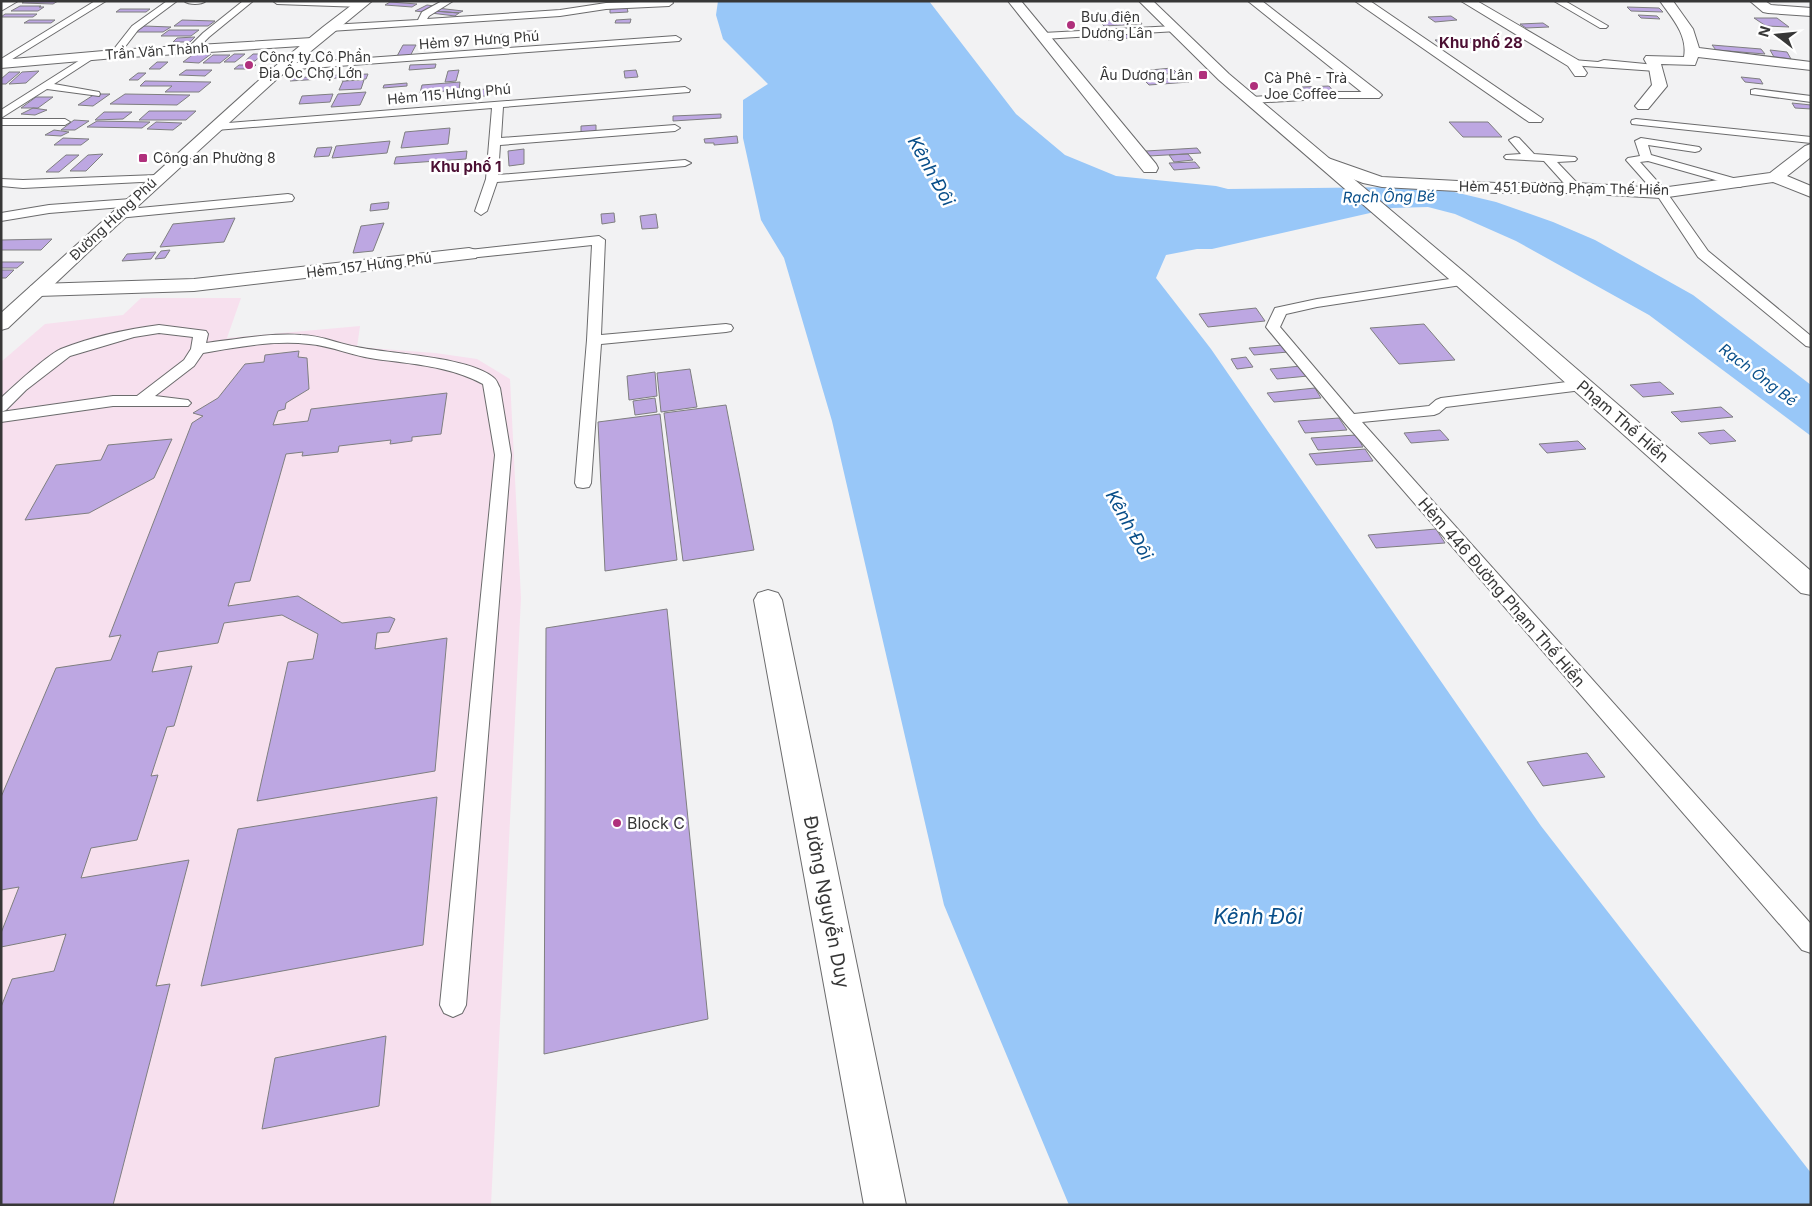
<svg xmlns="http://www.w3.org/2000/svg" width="1812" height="1206" font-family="Inter,sans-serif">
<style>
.commercial{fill:#f7e0ee}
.water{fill:#98c7f8}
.building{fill:#bda7e2;stroke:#7f7f80}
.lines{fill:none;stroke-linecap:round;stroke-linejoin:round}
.lane-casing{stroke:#6b6b6c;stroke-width:2}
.street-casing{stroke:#6b6b6c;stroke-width:2}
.secondary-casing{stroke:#6b6b6c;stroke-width:2}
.lane{fill:#fff;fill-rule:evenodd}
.street{fill:#fff;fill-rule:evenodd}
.secondary{fill:#fff;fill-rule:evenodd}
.poi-dot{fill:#b0307c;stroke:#fff;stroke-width:2}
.labels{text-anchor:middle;stroke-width:5;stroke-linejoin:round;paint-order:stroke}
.far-poi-label{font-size:14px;fill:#373737;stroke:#fff;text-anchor:start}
.far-street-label{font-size:14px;fill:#373737;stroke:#fff}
.far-neighbourhood-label{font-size:15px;font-weight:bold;fill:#4c0f33;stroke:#fff}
.far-water-label{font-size:15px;font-style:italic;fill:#084e89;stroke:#fff}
.street-label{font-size:16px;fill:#373737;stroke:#fff}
.poi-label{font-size:16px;fill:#373737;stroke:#fff;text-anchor:start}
.water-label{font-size:18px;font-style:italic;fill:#084e89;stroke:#fff}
.near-street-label{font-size:19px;fill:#373737;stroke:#fff}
.near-water-label{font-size:21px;font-style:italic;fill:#084e89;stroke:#fff}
</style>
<rect width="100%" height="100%" fill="#f2f2f3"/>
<path class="commercial" d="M 141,298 L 241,298 L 227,338 L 360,326 L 357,347 L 435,353 L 477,359 L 510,379 L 521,598 L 491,1205 L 1,1205 L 1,362 L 45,324 L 123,315 Z"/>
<path class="water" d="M 718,1 L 929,1 L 1016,114 L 1065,155 L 1116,176 L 1216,186 L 1228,189 L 1398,187 L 1450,191 L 1496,202 L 1553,222 L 1595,240 L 1693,295 L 1811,385 L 1811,436 L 1649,315 L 1516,241 L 1455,214 L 1428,207 L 1392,208 L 1212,249 L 1197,249 L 1166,255 L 1156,278 L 1211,349 L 1541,826 L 1811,1173 L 1811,1205 L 1069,1205 L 944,905 L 832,421 L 784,258 L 761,220 L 743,138 L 743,100 L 768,84 L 723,39 L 716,15 Z"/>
<path class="building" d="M 25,1 L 58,1 L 53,4 L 22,3 Z
M 390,2 L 417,4 L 412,7 L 385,5 Z
M 427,5 L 434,6 L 423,12 L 415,11 Z
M 20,6 L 41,6 L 39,7 L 44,7 L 38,11 L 11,11 Z
M 1627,7 L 1659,8 L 1663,12 L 1631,11 Z
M 437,8 L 463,11 L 459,13 L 434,11 Z
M 627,8 L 628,12 L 610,13 L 610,9 Z
M 120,9 L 150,9 L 146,12 L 116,12 Z
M 435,11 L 459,13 L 455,16 L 431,13 Z
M 5,14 L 37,14 L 33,17 L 1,17 Z
M 1638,15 L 1657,16 L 1660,19 L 1641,18 Z
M 1451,16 L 1457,20 L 1435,22 L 1428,17 Z
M 1138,18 L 1142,24 L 1104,26 L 1099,21 Z
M 1754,18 L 1777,18 L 1789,27 L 1766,26 Z
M 631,19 L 630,23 L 615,23 L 616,20 Z
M 29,20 L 55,20 L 51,23 L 24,23 Z
M 182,20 L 215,21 L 208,26 L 174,26 Z
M 1543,23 L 1549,27 L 1526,28 L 1520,24 Z
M 144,26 L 171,27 L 163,32 L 136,32 Z
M 169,30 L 199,30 L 191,36 L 161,36 Z
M 525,31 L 538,31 L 537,36 L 525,37 Z
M 1147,33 L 1150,36 L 1108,40 L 1104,36 Z
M 507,34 L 506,38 L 491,39 L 492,35 Z
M 195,37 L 190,42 L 173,42 L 177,38 Z
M 1484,38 L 1489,42 L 1440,44 L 1435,40 Z
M 403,45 L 416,45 L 409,58 L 396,58 Z
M 1712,45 L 1761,49 L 1765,54 L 1716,50 Z
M 1770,50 L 1787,52 L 1791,59 L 1774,57 Z
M 195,53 L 211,54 L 199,63 L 183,62 Z
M 234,54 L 245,54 L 235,62 L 224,62 Z
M 253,54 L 263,54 L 255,61 L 245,61 Z
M 213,55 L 230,55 L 220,63 L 203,63 Z
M 157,62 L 168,62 L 160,69 L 149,69 Z
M 436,64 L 435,68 L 409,70 L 410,65 Z
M 239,65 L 256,65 L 251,69 L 234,69 Z
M 1172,68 L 1177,73 L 1143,76 L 1139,71 Z
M 186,70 L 212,70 L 205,76 L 179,75 Z
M 459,70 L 456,81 L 445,82 L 448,71 Z
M 636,70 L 638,77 L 625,78 L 624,71 Z
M 39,71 L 26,83 L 9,84 L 22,72 Z
M 9,72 L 20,72 L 6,84 L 1,84 L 1,79 Z
M 138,73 L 146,73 L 138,80 L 129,80 Z
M 368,74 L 366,79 L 342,81 L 344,75 Z
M 338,75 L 337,78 L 290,81 L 292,78 Z
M 1741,77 L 1760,79 L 1763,84 L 1745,82 Z
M 1184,78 L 1189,82 L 1149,85 L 1144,80 Z
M 364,80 L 361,89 L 339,90 L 343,81 Z
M 145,81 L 211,82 L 199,92 L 165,92 L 172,86 L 140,86 Z
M 460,82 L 459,90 L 420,93 L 422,85 Z
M 407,83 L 407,86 L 383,88 L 384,85 Z
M 1329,86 L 1336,94 L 1308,95 L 1302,87 Z
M 486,89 L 485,96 L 470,97 L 471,90 Z
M 366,92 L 360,105 L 331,107 L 338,94 Z
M 95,94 L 110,94 L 93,106 L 78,105 Z
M 125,94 L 190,95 L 177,105 L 110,104 Z
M 333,94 L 330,102 L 299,104 L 302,96 Z
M 36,97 L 53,97 L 38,108 L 21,108 Z
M 1792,103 L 1811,105 L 1811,109 L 1795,108 Z
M 33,108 L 47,110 L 35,115 L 21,114 Z
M 149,111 L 196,111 L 186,120 L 139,120 Z
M 104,112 L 132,112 L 123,119 L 95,120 Z
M 721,114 L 721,118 L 673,121 L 673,116 Z
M 74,120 L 89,121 L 75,130 L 61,130 Z
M 97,121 L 150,122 L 142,128 L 87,127 Z
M 156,122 L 182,123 L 173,130 L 147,129 Z
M 1449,122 L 1488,122 L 1502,137 L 1463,137 Z
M 596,125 L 596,132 L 581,133 L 581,126 Z
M 450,128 L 448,144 L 401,148 L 405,132 Z
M 54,130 L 69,132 L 61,136 L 45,135 Z
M 737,136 L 738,143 L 714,145 L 714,143 L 705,143 L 704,139 Z
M 63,138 L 89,139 L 81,145 L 54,145 Z
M 390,141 L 387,153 L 332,158 L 336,146 Z
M 332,147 L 329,156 L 314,157 L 317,148 Z
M 1197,148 L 1201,153 L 1149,156 L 1146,151 Z
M 524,149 L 524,164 L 509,166 L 508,151 Z
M 467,151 L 466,159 L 394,164 L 396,157 Z
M 103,154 L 86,171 L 70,171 L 88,155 Z
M 1188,154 L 1193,160 L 1174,162 L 1169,155 Z
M 66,155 L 79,155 L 59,172 L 46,172 Z
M 1195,162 L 1200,168 L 1174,170 L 1169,163 Z
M 389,202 L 388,209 L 370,211 L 371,204 Z
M 614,213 L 615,222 L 602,224 L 601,214 Z
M 656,214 L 658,228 L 642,229 L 640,216 Z
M 235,218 L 224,242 L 160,247 L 173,224 Z
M 384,223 L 373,251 L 353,253 L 361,226 Z
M 52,239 L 41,250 L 1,250 L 1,240 Z
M 170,250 L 165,258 L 155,259 L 161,251 Z
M 156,252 L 151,259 L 122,261 L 127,254 Z
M 1,262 L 24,262 L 17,268 L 1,268 Z
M 1,270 L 14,270 L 6,278 L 1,278 Z
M 1256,308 L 1265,321 L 1208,327 L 1199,314 Z
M 1424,324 L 1455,360 L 1399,364 L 1370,328 Z
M 1283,345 L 1288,352 L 1254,355 L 1249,348 Z
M 299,351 L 298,357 L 307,358 L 309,389 L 286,403 L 285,409 L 278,411 L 273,425 L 308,421 L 311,409 L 447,393 L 441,434 L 412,437 L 412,441 L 390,444 L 391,440 L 339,446 L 338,452 L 302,456 L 303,452 L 286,454 L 250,581 L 235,583 L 228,606 L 298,596 L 342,623 L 390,617 L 395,619 L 389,632 L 377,633 L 375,649 L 447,638 L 435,771 L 257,801 L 288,662 L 313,659 L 318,634 L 282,615 L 224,623 L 218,643 L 158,652 L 152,672 L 192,666 L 174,726 L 167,727 L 151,776 L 158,775 L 137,840 L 91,848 L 81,878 L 189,860 L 156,986 L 170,984 L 113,1205 L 1,1205 L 1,1007 L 12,979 L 54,971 L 66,934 L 1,947 L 1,933 L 19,887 L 1,890 L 1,797 L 56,668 L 111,660 L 121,635 L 109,637 L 192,423 L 203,416 L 193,413 L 218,398 L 245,364 L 264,362 L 265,355 Z
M 1246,357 L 1253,367 L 1237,369 L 1231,359 Z
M 1301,366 L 1308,376 L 1277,379 L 1270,369 Z
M 690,369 L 697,407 L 661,412 L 657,373 Z
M 655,372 L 657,396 L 629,400 L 627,376 Z
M 1660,382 L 1674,394 L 1643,397 L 1630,385 Z
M 1315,388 L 1321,398 L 1274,402 L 1267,393 Z
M 655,398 L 657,412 L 635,415 L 633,401 Z
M 726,405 L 754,550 L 683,561 L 664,413 Z
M 1721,407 L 1733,417 L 1681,422 L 1671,412 Z
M 660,414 L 677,560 L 605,571 L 598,422 Z
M 1339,418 L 1347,430 L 1305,433 L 1298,421 Z
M 1440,430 L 1449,440 L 1411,443 L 1404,433 Z
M 1724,430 L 1736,441 L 1710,444 L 1698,433 Z
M 1356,435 L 1363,447 L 1318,450 L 1311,438 Z
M 172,439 L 154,478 L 89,513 L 25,520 L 56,465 L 101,460 L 108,445 Z
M 1578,441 L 1586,449 L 1547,453 L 1539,444 Z
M 1365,449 L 1373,461 L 1316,465 L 1309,454 Z
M 1436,529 L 1445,543 L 1376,548 L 1368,535 Z
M 667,609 L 708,1019 L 544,1054 L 546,628 Z
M 1587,753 L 1605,777 L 1543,786 L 1527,762 Z
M 437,797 L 423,945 L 201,986 L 238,829 Z
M 386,1036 L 379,1106 L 262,1129 L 275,1058 Z"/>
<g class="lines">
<defs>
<path id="lane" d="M 95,1 L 106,1 L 1,66 L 1,59 Z
M 167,1 L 177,1 L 138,30 L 118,56 L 112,56 L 110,54 L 132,26 Z
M 184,1 L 206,1 C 201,5 189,5 184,1 Z
M 243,1 L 253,1 L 209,37 L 195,51 L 189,51 L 189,47 L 203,33 Z
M 273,1 L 359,1 L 366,4 L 362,7 L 277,4 Z
M 442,1 L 453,1 L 429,16 L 427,19 L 560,10 L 606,3 L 672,1 L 673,3 L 669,6 L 606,9 L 560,16 L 330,31 L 325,28 L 330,25 L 418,20 L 422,12 Z
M 1554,1 L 1565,1 L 1608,26 L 1606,28 L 1600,28 Z
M 1174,26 L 1177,27 L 1177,31 L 1043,39 L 1038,36 L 1043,33 Z
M 676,36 L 681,39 L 679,41 L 283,70 L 278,67 L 283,64 Z
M 91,53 L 94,54 L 94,58 L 54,84 L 99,92 L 100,94 L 99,96 L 47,89 L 1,118 L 1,110 Z
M 1573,60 L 1598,62 L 1604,60 L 1656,65 L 1661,68 L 1656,71 L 1570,65 L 1568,63 Z
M 685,87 L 690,90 L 689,92 L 503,107 L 501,138 L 675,125 L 680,128 L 675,131 L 500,145 L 498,175 L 685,160 L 691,163 L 685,166 L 497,182 L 487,211 L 481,215 L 475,211 L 486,179 L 492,108 L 216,130 L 211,127 L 216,124 Z
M 1755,89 L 1811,96 L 1811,102 L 1751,94 L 1751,90 Z
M 1337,92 L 1374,92 L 1379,95 L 1374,98 L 1337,98 L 1251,103 L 1246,100 L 1251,97 Z
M 1,119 L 65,119 L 70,122 L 65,125 L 1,125 Z
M 1636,119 L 1811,137 L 1811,143 L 1632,124 L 1631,122 L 1632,120 Z
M 1515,137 L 1519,138 L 1534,154 L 1575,157 L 1577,159 L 1575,161 L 1557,162 L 1579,185 L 1581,188 L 1579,191 L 1571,191 L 1544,161 L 1506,159 L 1504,157 L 1506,155 L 1521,154 L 1509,140 Z
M 1641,138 L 1699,147 L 1701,149 L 1699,151 L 1695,152 L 1648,145 L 1651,155 L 1744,181 L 1746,183 L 1744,185 L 1740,187 L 1648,161 L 1640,162 L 1665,190 L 1708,251 L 1811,336 L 1811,347 L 1806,346 L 1698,257 L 1657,195 L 1626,160 L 1628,158 L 1640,156 L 1635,141 Z
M 157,175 L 163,179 L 161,181 L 23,188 L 1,186 L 1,179 L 23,180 Z
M 288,194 L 292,195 L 294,198 L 292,201 L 118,218 L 112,214 L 118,210 Z
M 131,199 L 135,200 L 137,203 L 135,206 L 49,213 L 1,221 L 1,213 L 49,205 Z
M 599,236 L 605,240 L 601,335 L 726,324 L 731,325 L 733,328 L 731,331 L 726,332 L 601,344 L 591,483 L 589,487 L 583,488 L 577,487 L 575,483 L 587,340 L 592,245 L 469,258 L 463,254 L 469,250 Z
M 1463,277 L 1468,278 L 1470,281 L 1468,284 L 1317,307 L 1286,314 L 1280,327 L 1354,414 L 1429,406 L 1436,400 L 1441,398 L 1582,380 L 1587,382 L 1590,385 L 1587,388 L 1582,390 L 1446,407 L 1439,413 L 1434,415 L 1362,422 L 1811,924 L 1811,953 L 1802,950 L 1344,422 L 1266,327 L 1275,308 L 1317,299 Z
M 159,325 L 206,331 L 208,334 L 206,343 C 238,339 269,333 301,335 C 321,335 338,344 357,347 C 390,354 471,357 494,378 C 497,380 498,385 500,388 L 511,455 L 466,1005 L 462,1013 L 453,1017 L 444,1013 L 440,1005 L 495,455 L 483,384 C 450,366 412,364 376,359 C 353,356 332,346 309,344 C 274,340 238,347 203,353 L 194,366 L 155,396 L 188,400 L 191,403 L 188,406 L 113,406 L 1,422 L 1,412 L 113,396 L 137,396 L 184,360 L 191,349 L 193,337 L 159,333 L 134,337 L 70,356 L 26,390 L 6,410 L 1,412 L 1,398 C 14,386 46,356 61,349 C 91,337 128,329 159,325 Z"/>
<path id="street" d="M 18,1 L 1,11 L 1,2 Z
M 1008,1 L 1021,1 L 1156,164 L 1158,168 L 1156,172 L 1144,172 Z
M 1248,1 L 1262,1 L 1379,92 L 1382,95 L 1379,98 L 1369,98 Z
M 1355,1 L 1370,1 L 1543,119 L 1541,122 L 1529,122 Z
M 1461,1 L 1477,1 L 1578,60 L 1587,73 L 1585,76 L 1575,76 L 1568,66 Z
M 1660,1 L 1673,1 L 1693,29 L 1699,48 L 1811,62 L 1811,70 L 1698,57 L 1695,65 L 1661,64 L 1667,86 L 1648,109 L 1638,109 L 1635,106 L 1652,85 L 1649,68 L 1644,59 L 1646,56 L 1684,57 C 1688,35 1672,18 1660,1 Z
M 1750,1 L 1765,1 L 1771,5 L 1811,8 L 1811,16 L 1768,13 L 1763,12 Z
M 312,38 L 319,42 L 317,45 L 115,58 L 1,68 L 1,60 L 115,50 Z
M 1811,144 L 1811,157 L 1787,176 L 1811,186 L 1811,197 L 1773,182 L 1661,198 L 1575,193 L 1496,193 L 1382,187 L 1363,183 L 1319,166 L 1317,162 L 1319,158 L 1325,157 L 1382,177 L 1496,183 L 1575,183 L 1661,188 L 1770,173 L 1805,146 Z
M 469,248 L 476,250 L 478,254 L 476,258 L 194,291 L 38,296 L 31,294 L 28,290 L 31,286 L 38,284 L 194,279 Z
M 768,590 L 778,593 L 782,600 L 906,1205 L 864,1205 L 754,600 L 758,593 Z"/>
<path id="secondary" d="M 357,1 L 372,1 L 277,79 L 115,227 L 8,328 L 1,330 L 1,313 L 267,73 L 323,27 Z
M 1139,1 L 1153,1 L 1229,74 L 1470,277 L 1811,571 L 1811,595 L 1801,593 L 1456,285 L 1219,80 Z"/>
</defs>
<use href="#lane" class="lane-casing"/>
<use href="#street" class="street-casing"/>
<use href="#secondary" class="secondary-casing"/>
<use href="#lane" class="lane"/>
<use href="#street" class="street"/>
<use href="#secondary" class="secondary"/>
</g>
<g class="poi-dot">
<circle cx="1071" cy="25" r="5"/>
<circle cx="249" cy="65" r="5"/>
<rect x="1198" y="70" width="10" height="10" rx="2.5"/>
<circle cx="1254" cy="86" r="5"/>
<rect x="138" y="153" width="10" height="10" rx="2.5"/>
<circle cx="617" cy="823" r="5"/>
</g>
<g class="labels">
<g class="far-poi-label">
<text x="1081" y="22">Bưu điện<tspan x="1081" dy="16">Dương Lân</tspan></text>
<text x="259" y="62">Công ty Cô Phần<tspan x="259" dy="16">Địa Ốc Chợ Lớn</tspan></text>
<text x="1193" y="80" text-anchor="end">Âu Dương Lân</text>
<text x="1264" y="83">Cà Phê - Trà<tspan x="1264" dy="16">Joe Coffee</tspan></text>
<text x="153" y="163">Công an Phường 8</text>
</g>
<g class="far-street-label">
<text transform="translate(479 40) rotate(-4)" y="5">Hẻm 97 Hưng Phú</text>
<text transform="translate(157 51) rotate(-4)" y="5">Trần Văn Thành</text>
<text transform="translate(449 94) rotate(-5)" y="5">Hẻm 115 Hưng Phú</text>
<text transform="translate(1564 188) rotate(1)" y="5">Hẻm 451 Đường Phạm Thế Hiển</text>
<text transform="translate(113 219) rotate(-43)" y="5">Đường Hưng Phú</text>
<text transform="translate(369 265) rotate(-7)" y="5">Hẻm 157 Hưng Phú</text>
</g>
<g class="far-neighbourhood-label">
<text x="1481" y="48">Khu phố 28</text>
<text x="466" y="172">Khu phố 1</text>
</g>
<g class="far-water-label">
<text transform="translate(1389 197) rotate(-1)" y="5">Rạch Ông Bé</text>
<text transform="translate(1758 375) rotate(37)" y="5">Rạch Ông Bé</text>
</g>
<g class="street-label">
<text transform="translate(1623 421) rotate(41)" y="6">Phạm Thế Hiển</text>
<text transform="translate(1502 592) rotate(49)" y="6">Hẻm 446 Đường Phạm Thế Hiển</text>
</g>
<g class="poi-label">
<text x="627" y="829">Block C</text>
</g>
<g class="water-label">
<text transform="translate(931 171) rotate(61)" y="6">Kênh Đôi</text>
<text transform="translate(1129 525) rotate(61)" y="6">Kênh Đôi</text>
</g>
<g class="near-street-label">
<text transform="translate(827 902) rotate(79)" y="7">Đường Nguyễn Duy</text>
</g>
<g class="near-water-label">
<text x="1258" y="924">Kênh Đôi</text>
</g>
</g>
<rect width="1812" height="1206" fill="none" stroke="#373737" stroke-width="5"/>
<g transform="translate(1777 35) rotate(286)" stroke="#ffffff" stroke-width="4" paint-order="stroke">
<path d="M0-4L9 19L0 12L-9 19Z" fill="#373737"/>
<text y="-8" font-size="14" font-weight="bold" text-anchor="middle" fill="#373737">N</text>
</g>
</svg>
